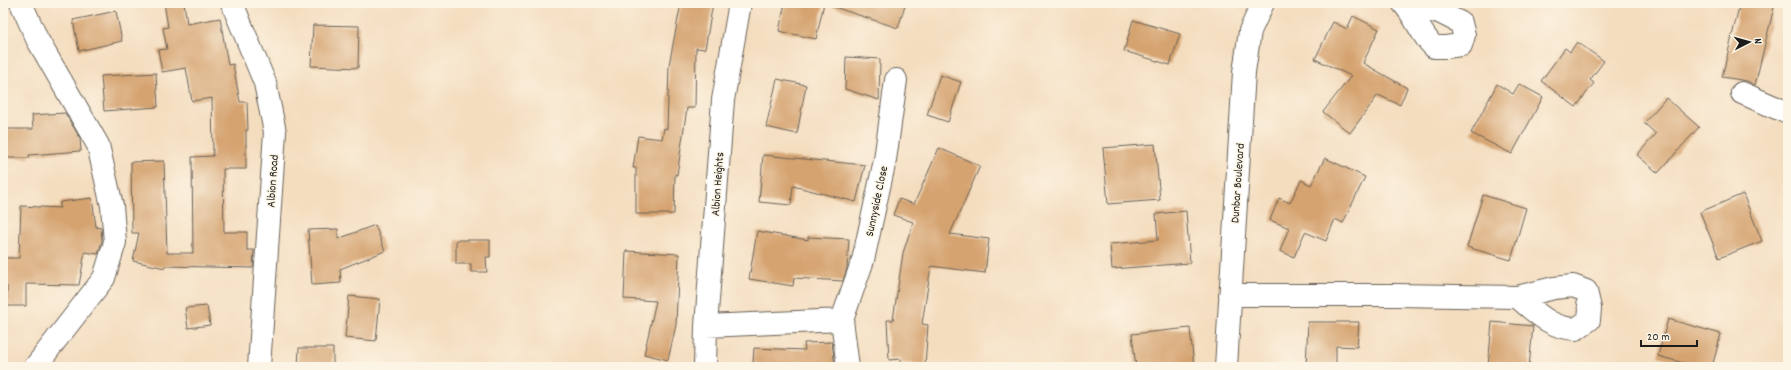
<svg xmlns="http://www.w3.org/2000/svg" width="1791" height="370" font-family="Dekko,sans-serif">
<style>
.building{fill:#d5a370}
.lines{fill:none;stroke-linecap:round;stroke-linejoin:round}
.minor-casing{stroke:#686055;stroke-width:24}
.minor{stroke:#fff;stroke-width:22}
.labels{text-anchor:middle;stroke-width:3;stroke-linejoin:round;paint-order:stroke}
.street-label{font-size:12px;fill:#1c1c1c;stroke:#fcf5e5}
</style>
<rect width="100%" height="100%" fill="#fcf5e5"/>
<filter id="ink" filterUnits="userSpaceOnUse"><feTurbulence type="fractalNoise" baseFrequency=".025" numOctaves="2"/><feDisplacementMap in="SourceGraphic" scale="8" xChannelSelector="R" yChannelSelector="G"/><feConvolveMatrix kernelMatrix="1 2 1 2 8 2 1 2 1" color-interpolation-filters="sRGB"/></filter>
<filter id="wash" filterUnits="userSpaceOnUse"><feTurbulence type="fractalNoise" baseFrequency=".012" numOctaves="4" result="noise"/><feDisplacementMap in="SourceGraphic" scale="16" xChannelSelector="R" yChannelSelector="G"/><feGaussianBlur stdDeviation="0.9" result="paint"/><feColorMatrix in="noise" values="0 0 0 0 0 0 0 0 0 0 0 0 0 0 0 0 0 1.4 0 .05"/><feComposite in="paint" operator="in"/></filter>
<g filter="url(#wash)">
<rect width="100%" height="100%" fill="#f4ddbf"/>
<g id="blocks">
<path class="building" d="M 164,3 L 184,3 L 187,24 L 220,18 L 228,65 L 233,64 L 240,102 L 247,102 L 248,130 L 246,130 L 246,169 L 223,169 L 224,232 L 247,232 L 247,250 L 254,250 L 253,268 L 165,266 L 165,268 L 133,261 L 139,233 L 132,233 L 131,162 L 164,161 L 167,253 L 193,253 L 192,157 L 213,156 L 212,98 L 192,101 L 186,68 L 162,72 L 158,50 L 167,49 L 163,28 L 168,27 Z
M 681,3 L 713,3 L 705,49 L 696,48 L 695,108 L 687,108 L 677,175 L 675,174 L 674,214 L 636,214 L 636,168 L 633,168 L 638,136 L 662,139 L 664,128 L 667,129 L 669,65 Z
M 785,3 L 824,3 L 816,39 L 779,31 Z
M 831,3 L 906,3 L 898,28 L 831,6 Z
M 1740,3 L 1775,3 L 1755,85 L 1747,81 L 1722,77 Z
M 116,11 L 122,41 L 79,51 L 73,20 Z
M 1353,16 L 1379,29 L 1363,63 L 1407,88 L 1400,105 L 1378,95 L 1350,133 L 1323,112 L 1351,76 L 1315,59 L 1333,22 L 1347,29 Z
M 1133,20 L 1180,34 L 1170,65 L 1124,51 Z
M 313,25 L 359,26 L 358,68 L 311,66 Z
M 1577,42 L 1604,61 L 1590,80 L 1594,83 L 1576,107 L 1541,81 L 1565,48 L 1570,52 Z
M 846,57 L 880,59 L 879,100 L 845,89 Z
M 156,73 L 158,107 L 104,111 L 101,76 Z
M 940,75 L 961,82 L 948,122 L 927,115 Z
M 777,79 L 806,85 L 797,134 L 766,127 Z
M 1497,84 L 1513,94 L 1519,84 L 1543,97 L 1512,154 L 1471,133 Z
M 1666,98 L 1699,127 L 1658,173 L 1637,155 L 1656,134 L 1644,123 Z
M 65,113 L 80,138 L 81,151 L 29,155 L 30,158 L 3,158 L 3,129 L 33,129 L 32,115 Z
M 1155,144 L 1160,200 L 1108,204 L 1103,148 Z
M 939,148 L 980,166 L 950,234 L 989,239 L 985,273 L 931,266 L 922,324 L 928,325 L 925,365 L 901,363 L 901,359 L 889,360 L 887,320 L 893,320 L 903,253 L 913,222 L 893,215 L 899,199 L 914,204 Z
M 763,155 L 865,165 L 856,202 L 793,186 L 791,205 L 759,202 Z
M 1325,158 L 1365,177 L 1343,223 L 1335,219 L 1326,241 L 1305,232 L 1294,257 L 1280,251 L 1289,228 L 1270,220 L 1279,198 L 1290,203 L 1301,180 L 1311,185 Z
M 1743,194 L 1762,241 L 1719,258 L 1700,212 Z
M 1483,195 L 1526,208 L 1511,260 L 1467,247 Z
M 92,198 L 96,227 L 101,228 L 102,241 L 98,254 L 85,252 L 79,285 L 26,284 L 26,306 L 7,306 L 7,286 L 5,286 L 3,258 L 19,258 L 21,206 L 60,208 L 60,202 Z
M 1186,211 L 1190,263 L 1112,269 L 1110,244 L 1158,240 L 1156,214 Z
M 375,225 L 385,251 L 340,269 L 341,283 L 312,285 L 308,230 L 338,229 L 338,239 Z
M 757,231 L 808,240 L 808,237 L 849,239 L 847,268 L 843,281 L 794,278 L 793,286 L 749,279 Z
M 456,240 L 490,240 L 490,257 L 486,257 L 487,272 L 471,272 L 471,264 L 456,264 Z
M 626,251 L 679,254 L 676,325 L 668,360 L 644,354 L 656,301 L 624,299 Z
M 349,296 L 380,299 L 376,341 L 345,338 Z
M 207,306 L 210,325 L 188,328 L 185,308 Z
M 1668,319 L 1721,334 L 1712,367 L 1698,367 L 1658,356 Z
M 1308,322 L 1359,322 L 1357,347 L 1336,346 L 1336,367 L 1306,367 Z
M 1492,322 L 1533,326 L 1529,367 L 1488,367 Z
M 1190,328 L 1194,367 L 1136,367 L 1132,334 Z
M 832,342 L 835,367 L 759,367 L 759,363 L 753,363 L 754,348 L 805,350 L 804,343 Z
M 299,348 L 333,348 L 333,367 L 298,367 Z"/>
</g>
</g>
<g filter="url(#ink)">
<use href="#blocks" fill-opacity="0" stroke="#686055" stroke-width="1"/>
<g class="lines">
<defs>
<path id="minor" d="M 21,3 L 37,39 L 98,145 L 112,206 L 115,242 L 104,278 L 35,367
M 232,3 L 265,83 L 275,132 L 259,367
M 1403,3 C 1416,17 1420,34 1434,47 L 1446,47 L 1461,45 L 1464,35 L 1461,23 L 1437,11 L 1412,13
M 1742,93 L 1788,113
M 1230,295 L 1395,295 L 1517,297 L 1554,288 L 1573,286 L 1586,291 L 1590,308 L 1589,320 L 1576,329 C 1550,328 1537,313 1517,297
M 842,320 L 863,260 L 885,160 L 896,80
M 706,326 L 842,320 L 848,367
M 705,367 L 706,326 L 723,100 L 740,3
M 1226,367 L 1244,72 L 1250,31 L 1263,3"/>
</defs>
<use href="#minor" class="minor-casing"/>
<use href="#minor" class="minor"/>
</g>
</g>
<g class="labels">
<g class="street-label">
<text transform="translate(272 181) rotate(-86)" y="4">Albion Road</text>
<text transform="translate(1237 183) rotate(-86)" y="4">Dunbar Boulevard</text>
<text transform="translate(717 184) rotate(-86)" y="4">Albion Heights</text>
<text transform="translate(876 201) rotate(-78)" y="4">Sunnyside Close</text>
</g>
</g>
<rect width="1791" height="370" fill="none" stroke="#fcf5e5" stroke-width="16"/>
<g transform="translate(1749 42) rotate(84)" stroke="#fcf5e5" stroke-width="3" paint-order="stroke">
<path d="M0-3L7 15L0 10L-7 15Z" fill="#1c1c1c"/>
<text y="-6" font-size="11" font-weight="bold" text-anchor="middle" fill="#1c1c1c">N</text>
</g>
<path d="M1641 340v6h56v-6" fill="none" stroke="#1c1c1c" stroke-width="2"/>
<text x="1647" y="340" font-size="12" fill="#1c1c1c" stroke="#fcf5e5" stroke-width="3" paint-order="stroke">20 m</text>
</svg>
